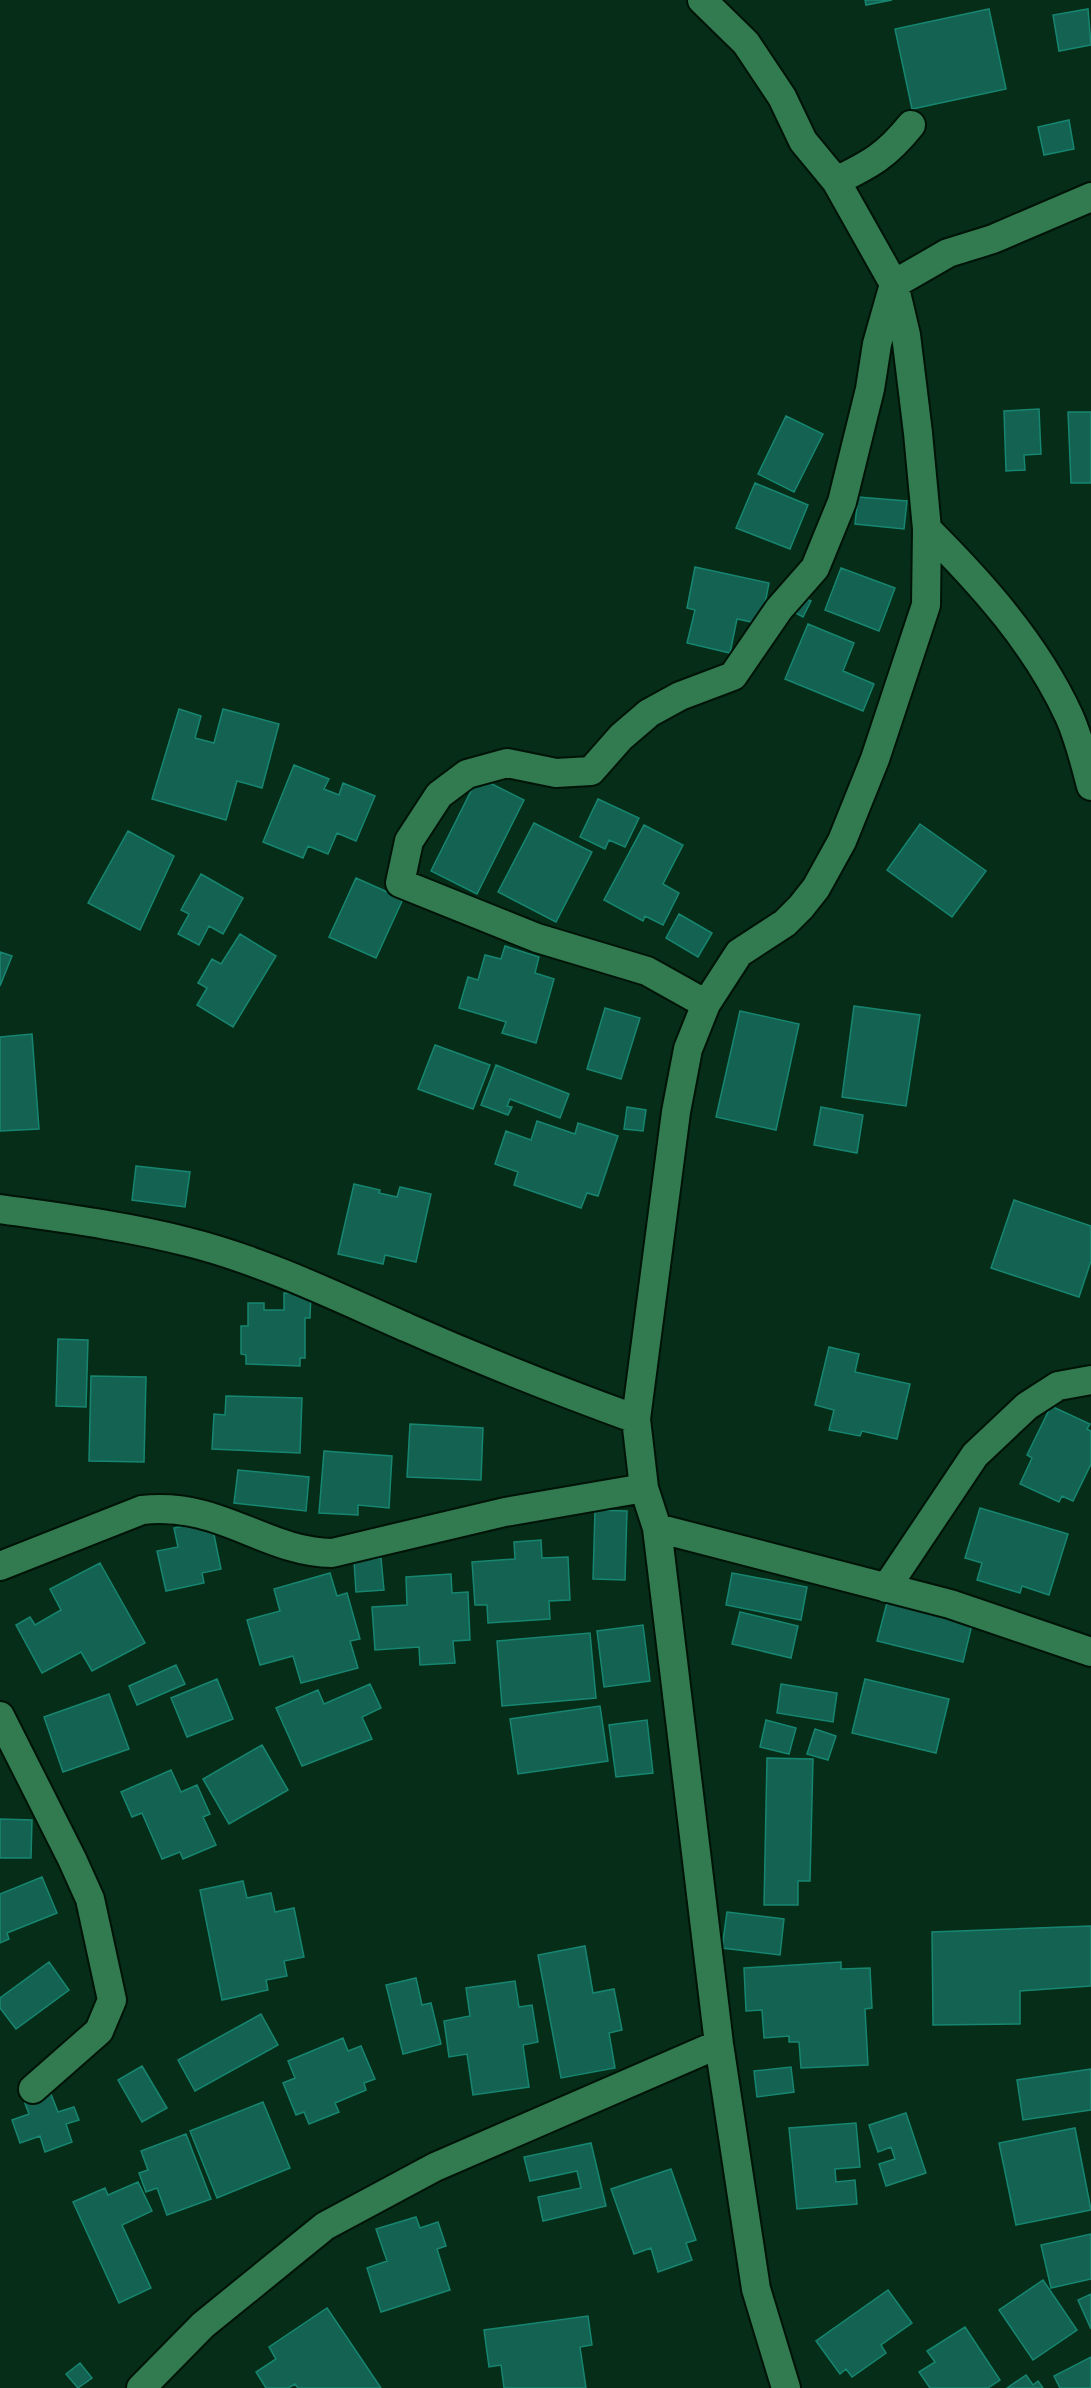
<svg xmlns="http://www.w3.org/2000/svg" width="1091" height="2388" font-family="'Open Sans',sans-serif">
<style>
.building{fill:#146252;stroke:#178670;stroke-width:1.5}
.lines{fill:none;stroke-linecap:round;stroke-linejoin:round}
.minor-casing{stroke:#001307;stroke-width:32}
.minor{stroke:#327a50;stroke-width:28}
</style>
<rect width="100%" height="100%" fill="#052d18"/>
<path class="building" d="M 865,0 L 892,0 L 866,5 Z
M 989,9 L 1006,89 L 912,109 L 895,29 Z
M 1088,9 L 1091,45 L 1059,51 L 1053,15 Z
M 1069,120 L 1074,149 L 1044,155 L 1038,127 Z
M 1039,409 L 1041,454 L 1024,455 L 1025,470 L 1006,471 L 1004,411 Z
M 1068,412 L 1091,412 L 1091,483 L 1071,483 Z
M 786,416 L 823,434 L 794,492 L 758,474 Z
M 755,483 L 808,505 L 790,549 L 736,528 Z
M 858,497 L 907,501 L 904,529 L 855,524 Z
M 695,567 L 769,583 L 761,624 L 737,619 L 730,653 L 687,643 L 695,610 L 687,608 Z
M 841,568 L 895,588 L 879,631 L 825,610 Z
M 797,595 L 811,601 L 803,617 L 790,610 Z
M 808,624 L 854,643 L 843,671 L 874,684 L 863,711 L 785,679 Z
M 179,709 L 201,716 L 195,738 L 214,743 L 223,709 L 279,724 L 262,788 L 237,781 L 226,820 L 152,799 Z
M 294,765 L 329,779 L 324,789 L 339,795 L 343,783 L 375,796 L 356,841 L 337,833 L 328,854 L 308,846 L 303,858 L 263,842 Z
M 478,777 L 524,800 L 477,894 L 431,871 Z
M 598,799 L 639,818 L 625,847 L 609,840 L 605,849 L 580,837 Z
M 534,823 L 592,852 L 556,922 L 498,892 Z
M 920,824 L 986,871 L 952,917 L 887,870 Z
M 644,825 L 683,845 L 663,884 L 679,893 L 663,925 L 645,916 L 643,921 L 604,900 Z
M 128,831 L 174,856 L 140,930 L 88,903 Z
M 201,874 L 243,898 L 223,934 L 209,926 L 199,945 L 178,934 L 189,914 L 181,910 Z
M 356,878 L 403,899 L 376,958 L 329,937 Z
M 679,914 L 712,933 L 698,957 L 666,938 Z
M 240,934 L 276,956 L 233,1027 L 197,1005 L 207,988 L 198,983 L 212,959 L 221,964 Z
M 505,946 L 539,957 L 535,973 L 554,979 L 536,1043 L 502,1033 L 506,1022 L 459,1008 L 468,977 L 478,980 L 485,955 L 501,959 Z
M 0,952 L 12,956 L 0,986 Z
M 854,1006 L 920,1015 L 906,1106 L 842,1097 Z
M 605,1008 L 640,1018 L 621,1079 L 587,1069 Z
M 740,1011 L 799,1024 L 776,1130 L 716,1117 Z
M 32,1034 L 39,1129 L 0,1131 L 0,1037 Z
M 435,1045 L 490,1065 L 473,1109 L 418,1089 Z
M 496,1065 L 569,1094 L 560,1118 L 510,1099 L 507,1106 L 512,1107 L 508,1115 L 481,1105 Z
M 627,1107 L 646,1110 L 643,1131 L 624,1129 Z
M 821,1107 L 863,1115 L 857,1153 L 814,1145 Z
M 537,1121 L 575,1134 L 578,1123 L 618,1136 L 598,1196 L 587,1193 L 581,1208 L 514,1185 L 518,1172 L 495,1164 L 506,1131 L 531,1140 Z
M 136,1166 L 190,1172 L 185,1207 L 132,1200 Z
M 354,1184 L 380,1190 L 379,1193 L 397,1197 L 400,1187 L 431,1194 L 416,1262 L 385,1255 L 383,1264 L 338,1254 Z
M 1014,1200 L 1091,1226 L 1091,1261 L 1079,1297 L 991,1268 Z
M 284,1293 L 311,1293 L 310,1318 L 305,1318 L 305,1358 L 300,1358 L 300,1366 L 246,1364 L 246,1355 L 241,1354 L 241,1326 L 248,1326 L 248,1303 L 264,1303 L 264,1310 L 284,1310 Z
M 58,1339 L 88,1340 L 86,1407 L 56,1406 Z
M 829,1347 L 859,1354 L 855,1372 L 910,1384 L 897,1439 L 862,1431 L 860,1436 L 829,1430 L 834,1410 L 815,1405 Z
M 91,1376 L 146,1377 L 144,1462 L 89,1461 Z
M 226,1396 L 302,1398 L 300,1453 L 212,1449 L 214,1414 L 225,1415 Z
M 1051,1406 L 1090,1424 L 1087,1429 L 1091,1431 L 1091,1464 L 1073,1501 L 1062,1496 L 1059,1502 L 1020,1484 L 1032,1458 L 1027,1455 Z
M 410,1424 L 483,1428 L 481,1480 L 407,1477 Z
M 324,1451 L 392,1456 L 389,1508 L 358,1505 L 358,1515 L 319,1513 Z
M 238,1470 L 309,1477 L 306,1511 L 234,1503 Z
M 980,1508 L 1068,1534 L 1049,1595 L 1022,1586 L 1020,1593 L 977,1580 L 982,1563 L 965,1558 Z
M 595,1510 L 627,1511 L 625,1580 L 593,1579 Z
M 211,1520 L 221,1569 L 202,1573 L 204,1583 L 166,1591 L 157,1551 L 178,1547 L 174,1528 Z
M 541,1540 L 542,1558 L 568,1557 L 570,1600 L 549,1601 L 550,1619 L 488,1623 L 487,1605 L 475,1605 L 472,1562 L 515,1559 L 514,1542 Z
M 381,1558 L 384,1590 L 356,1592 L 354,1561 Z
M 100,1563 L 145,1643 L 92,1671 L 81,1652 L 42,1673 L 16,1625 L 30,1617 L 35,1625 L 61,1610 L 50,1589 Z
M 330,1573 L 337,1596 L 347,1593 L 360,1639 L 350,1641 L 358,1668 L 301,1683 L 293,1656 L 260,1665 L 247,1620 L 280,1611 L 274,1589 Z
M 732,1573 L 807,1587 L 801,1620 L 726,1605 Z
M 451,1574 L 452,1593 L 468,1592 L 470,1640 L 453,1641 L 455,1663 L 420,1665 L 419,1647 L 375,1650 L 372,1607 L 407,1605 L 406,1577 Z
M 889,1595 L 974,1616 L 963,1662 L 877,1641 Z
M 740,1612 L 798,1626 L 791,1658 L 732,1644 Z
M 643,1625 L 650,1681 L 604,1687 L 597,1631 Z
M 590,1633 L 596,1698 L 502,1706 L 497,1641 Z
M 176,1665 L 185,1684 L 137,1705 L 129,1686 Z
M 217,1679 L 233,1719 L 187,1737 L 171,1698 Z
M 865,1679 L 949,1699 L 936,1753 L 852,1733 Z
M 370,1684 L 381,1708 L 362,1717 L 372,1739 L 302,1766 L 276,1708 L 318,1690 L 324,1704 Z
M 781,1684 L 837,1693 L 833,1722 L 777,1713 Z
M 109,1694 L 129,1749 L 63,1772 L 44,1717 Z
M 600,1706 L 608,1761 L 518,1774 L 510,1719 Z
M 647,1720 L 653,1773 L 616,1777 L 609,1725 Z
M 766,1720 L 796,1728 L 789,1754 L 760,1747 Z
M 815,1729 L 836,1736 L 828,1760 L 807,1754 Z
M 262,1745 L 288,1790 L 229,1824 L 203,1779 Z
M 767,1758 L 813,1759 L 810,1881 L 798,1881 L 798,1905 L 764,1905 Z
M 171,1770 L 181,1792 L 197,1785 L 210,1814 L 203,1817 L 216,1845 L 183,1859 L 180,1852 L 162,1859 L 142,1813 L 132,1817 L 121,1792 Z
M 0,1819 L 32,1820 L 31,1858 L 0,1858 Z
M 42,1877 L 57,1913 L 7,1933 L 9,1939 L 0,1943 L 0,1894 Z
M 243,1881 L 247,1898 L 271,1893 L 275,1912 L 294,1908 L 304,1957 L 284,1961 L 287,1976 L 266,1980 L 268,1990 L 222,2000 L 200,1890 Z
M 727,1912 L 784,1919 L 780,1955 L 722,1948 Z
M 1091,1926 L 1091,1986 L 1020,1991 L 1020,2024 L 933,2025 L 932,1932 Z
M 585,1946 L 593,1993 L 614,1989 L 622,2030 L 609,2033 L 615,2068 L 561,2078 L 538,1955 Z
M 49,1962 L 69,1990 L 16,2029 L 0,2008 L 0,1998 Z
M 841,1962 L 841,1969 L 870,1968 L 872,2008 L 865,2009 L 868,2065 L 801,2068 L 799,2042 L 789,2042 L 789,2036 L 764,2038 L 762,2010 L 746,2011 L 744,1968 Z
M 416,1978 L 422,2005 L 431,2003 L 441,2044 L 403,2054 L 386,1985 Z
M 515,1981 L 519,2007 L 532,2005 L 538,2042 L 523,2045 L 529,2087 L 473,2095 L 467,2054 L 449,2057 L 444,2021 L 470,2016 L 466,1988 Z
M 261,2014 L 278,2045 L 195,2091 L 178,2060 Z
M 343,2038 L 348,2051 L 361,2046 L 375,2079 L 364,2083 L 366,2090 L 335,2103 L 339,2112 L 309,2124 L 304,2112 L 296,2115 L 283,2083 L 295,2078 L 288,2061 Z
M 142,2066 L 167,2108 L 142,2122 L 118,2080 Z
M 791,2067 L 794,2092 L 757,2097 L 754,2071 Z
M 1091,2069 L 1091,2110 L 1023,2120 L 1017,2080 Z
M 49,2089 L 58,2112 L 74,2107 L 79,2120 L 66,2124 L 72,2142 L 45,2152 L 40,2136 L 20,2143 L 12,2120 L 29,2114 L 23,2098 Z
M 263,2102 L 290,2168 L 217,2198 L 190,2131 Z
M 906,2113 L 926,2173 L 886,2186 L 879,2164 L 895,2159 L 891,2147 L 878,2152 L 869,2125 Z
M 856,2123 L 860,2167 L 835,2169 L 836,2182 L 855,2180 L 857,2204 L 797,2209 L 789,2128 Z
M 1075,2128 L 1091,2210 L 1016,2225 L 999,2143 Z
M 186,2134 L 211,2199 L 167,2215 L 157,2188 L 146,2192 L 139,2173 L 148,2170 L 141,2151 Z
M 591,2143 L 606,2206 L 543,2221 L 538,2197 L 581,2188 L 577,2171 L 530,2181 L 524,2157 Z
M 671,2169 L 696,2240 L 686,2243 L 692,2260 L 658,2272 L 651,2248 L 634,2254 L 611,2189 Z
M 138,2182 L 152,2211 L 122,2225 L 151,2288 L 119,2303 L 73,2202 L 105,2188 L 108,2195 Z
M 416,2217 L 420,2228 L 438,2222 L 446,2246 L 437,2249 L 450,2290 L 381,2312 L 367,2268 L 387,2261 L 376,2229 Z
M 1091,2234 L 1091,2279 L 1051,2288 L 1041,2245 Z
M 1043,2280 L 1077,2330 L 1033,2360 L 999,2310 Z
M 888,2290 L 912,2323 L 881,2345 L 886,2353 L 852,2377 L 846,2369 L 840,2374 L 816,2341 Z
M 1091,2294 L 1091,2329 L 1078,2300 Z
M 327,2308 L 381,2388 L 298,2388 L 295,2384 L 288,2388 L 266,2388 L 256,2372 L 276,2359 L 269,2347 Z
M 588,2316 L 592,2345 L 580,2347 L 586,2388 L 504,2388 L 501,2365 L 489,2367 L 484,2330 Z
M 965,2327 L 1000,2380 L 988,2388 L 930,2388 L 919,2372 L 935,2362 L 927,2351 Z
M 1091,2357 L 1091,2388 L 1060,2388 L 1054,2376 Z
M 80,2363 L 92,2378 L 78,2388 L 66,2374 Z
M 1026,2375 L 1033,2385 L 1038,2381 L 1043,2388 L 1007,2388 Z"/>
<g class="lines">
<defs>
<path id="minor" d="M 702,0 L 746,43 L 782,97 L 803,141 L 836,181 L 894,284 L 906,335 L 918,433 L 927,529 L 926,605 L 875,759 L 842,841 L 816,888 L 801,907 L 785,923 L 739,953 L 706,1004 L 688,1049 L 676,1112 L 636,1419 L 644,1488 L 657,1528 L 719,2044 L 756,2289 L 786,2388
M 836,181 C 871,164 887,155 911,125
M 927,529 C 982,584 1036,644 1069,716 C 1079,738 1085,763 1091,786
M 706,1004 L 647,971 L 537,938 L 400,883 L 409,841 L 439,795 L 467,774 L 507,763 L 556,773 L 591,771 L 621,737 L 649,713 L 680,696 L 733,676 L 779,609 L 815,568 L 842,502 L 870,389 L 877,344 L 894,284 L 948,253 L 993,239 L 1091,197
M 0,1209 C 63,1218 126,1226 188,1242 C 264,1261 337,1297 408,1328 C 483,1361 559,1391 636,1419
M 657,1528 L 950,1604 L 1091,1652
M 0,1566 L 142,1510 C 219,1501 265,1552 332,1553 L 505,1512 L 644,1488
M 886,1588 L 975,1455 L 1027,1406 L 1058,1386 L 1091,1380
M 0,1716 L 72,1859 L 90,1899 L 112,2000 L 99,2031 L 33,2089
M 141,2388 L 203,2325 L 325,2226 L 435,2167 L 719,2044"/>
</defs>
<use href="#minor" class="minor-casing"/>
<use href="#minor" class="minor"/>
</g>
</svg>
